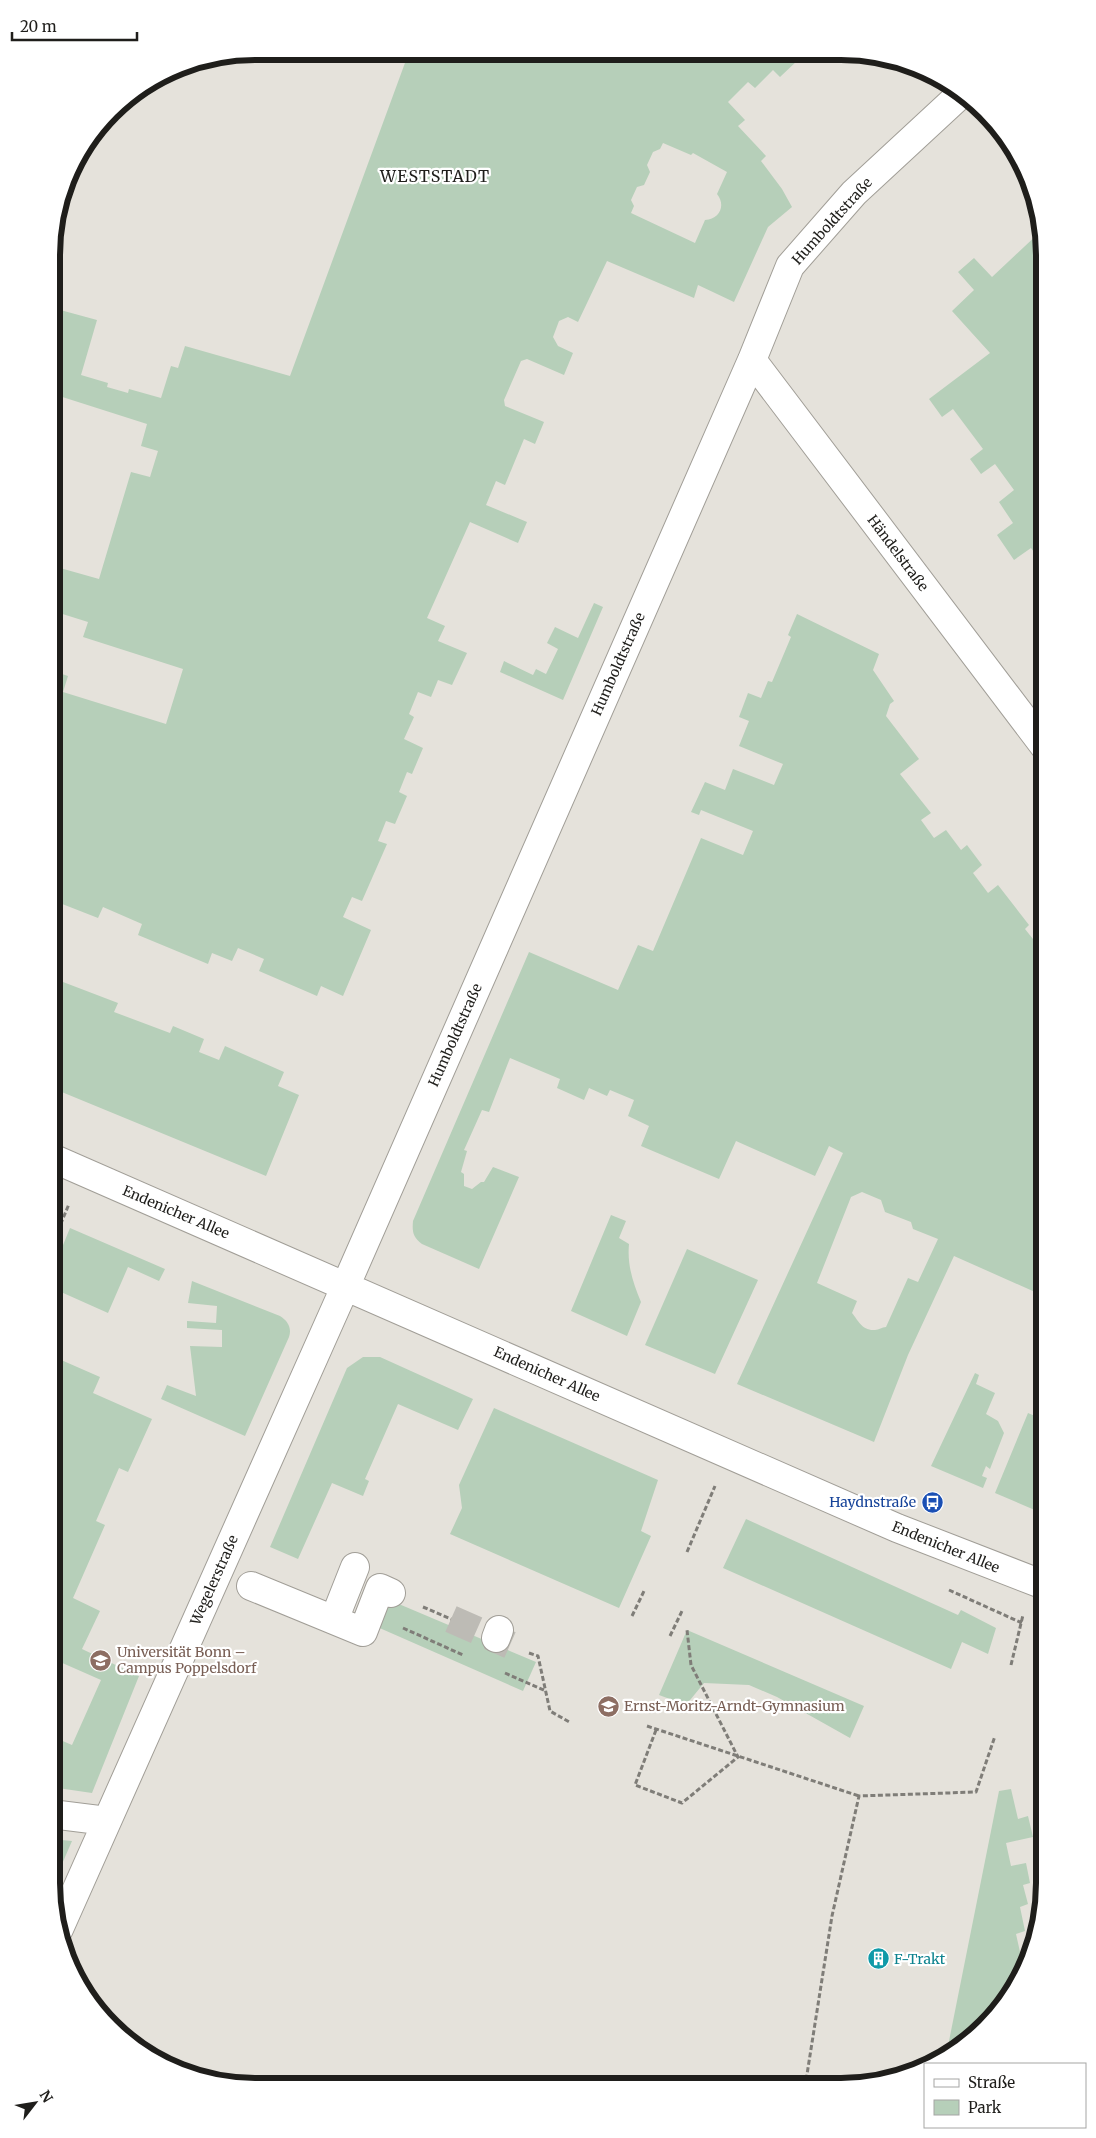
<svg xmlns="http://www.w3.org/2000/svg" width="1096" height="2138" font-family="Merriweather,serif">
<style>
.green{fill:#b6cfb9;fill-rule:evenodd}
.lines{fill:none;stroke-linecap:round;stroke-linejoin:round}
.minor-tunnel{stroke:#bdbbb5;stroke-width:28;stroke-dasharray:28 14;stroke-linecap:butt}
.minor-casing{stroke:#a19e97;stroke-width:30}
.path{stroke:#7f7d78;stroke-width:3;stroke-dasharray:5 2.5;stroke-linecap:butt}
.minor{stroke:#fff;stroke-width:28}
.labels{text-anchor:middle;stroke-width:4.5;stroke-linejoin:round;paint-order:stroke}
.street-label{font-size:14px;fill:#1f1e1b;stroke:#fff}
.transit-label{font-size:14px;fill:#164399;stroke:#fff;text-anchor:end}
.education-label{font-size:14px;fill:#785e54;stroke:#fff;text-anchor:start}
.culture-label{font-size:14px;fill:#0d838f;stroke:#fff;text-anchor:start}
.quarter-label{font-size:16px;letter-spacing:1px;fill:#1f1e1b;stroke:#fff}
.rim{fill:none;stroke:#1f1e1b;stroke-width:6}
</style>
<rect width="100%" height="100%" fill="#e5e2db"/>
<path class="green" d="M 409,52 L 792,55 L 798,60 L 780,77 L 773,70 L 755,88 L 748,82 L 728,102 L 745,120 L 738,126 L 766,156 L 761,161 L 782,189 L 792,207 L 768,227 L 734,302 L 698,285 L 694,298 L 607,261 L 578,322 L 568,317 L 559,321 L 553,337 L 558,346 L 573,353 L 564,375 L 527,359 L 521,361 L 504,400 L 505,406 L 544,422 L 535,444 L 524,439 L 505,485 L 496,481 L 486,505 L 527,522 L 518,543 L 470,522 L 427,618 L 445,626 L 438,641 L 467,653 L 452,685 L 438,680 L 431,697 L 418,692 L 409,714 L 414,717 L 404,739 L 423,748 L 412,774 L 407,772 L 399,792 L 407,796 L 395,824 L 386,821 L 378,841 L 387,844 L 362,901 L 352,897 L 343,917 L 371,930 L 343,996 L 321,986 L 317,996 L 259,971 L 264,959 L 238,948 L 232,961 L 212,953 L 208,964 L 138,935 L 142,924 L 103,907 L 98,918 L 52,900 L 53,671 L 68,676 L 63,692 L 166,724 L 183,669 L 83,637 L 88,622 L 53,611 L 53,566 L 99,579 L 131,472 L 150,477 L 158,451 L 141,446 L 147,424 L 53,394 L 53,308 L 97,320 L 81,375 L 108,383 L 107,387 L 128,393 L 129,389 L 161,398 L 171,366 L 178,368 L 185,346 L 290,376 ZM 663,143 L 691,155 L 693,153 L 727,172 L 717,194 C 726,205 720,219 705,220 L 695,243 L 631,213 L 634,206 L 631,200 L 637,187 L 644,185 L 650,172 L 647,165 L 653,152 L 660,149 Z
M 1041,231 L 1045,255 L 1045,567 L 1031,548 L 1014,560 L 997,535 L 1013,523 L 999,502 L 1014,490 L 995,464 L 981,474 L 970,459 L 983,449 L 953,409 L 942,417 L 929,399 L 990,353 L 952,311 L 974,290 L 958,272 L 974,258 L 992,277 Z
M 594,603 L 603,607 L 563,700 L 500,672 L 504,661 L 533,675 L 536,669 L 546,674 L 558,649 L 547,643 L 555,627 L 578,638 Z
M 797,614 L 879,654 L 873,670 L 894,701 L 890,704 L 886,716 L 919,759 L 900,774 L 931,813 L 921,820 L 934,838 L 946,830 L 961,850 L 967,845 L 982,865 L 973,873 L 988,893 L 998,885 L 1029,925 L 1025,929 L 1045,954 L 1045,1041 L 1034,1065 L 1045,1069 L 1044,1296 L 954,1256 L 908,1355 L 874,1442 L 737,1384 L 843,1153 L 829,1146 L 815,1176 L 736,1141 L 719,1179 L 641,1146 L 649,1126 L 628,1116 L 634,1100 L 610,1090 L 607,1096 L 589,1088 L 584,1100 L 557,1088 L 560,1079 L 510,1058 L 489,1112 L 482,1110 L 464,1150 L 467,1151 L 461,1172 L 464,1174 L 464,1186 L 472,1189 L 481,1182 L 484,1182 L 493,1167 L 519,1177 L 479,1269 L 422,1244 C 413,1237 412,1232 413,1221 L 529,952 L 618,990 L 638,945 L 653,951 L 701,838 L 743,855 L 753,831 L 701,810 L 699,815 L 691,812 L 705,782 L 725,790 L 733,769 L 774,785 L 783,764 L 739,746 L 749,721 L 739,717 L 748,693 L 761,698 L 768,681 L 772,682 L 791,637 L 788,635 ZM 862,1192 L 881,1200 L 885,1212 L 911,1222 L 913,1229 L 938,1239 L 918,1282 L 908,1278 L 886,1327 C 882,1327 879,1330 875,1330 C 862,1331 858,1320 852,1313 L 857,1301 L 817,1283 L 851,1197 Z
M 63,982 L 118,1003 L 114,1012 L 170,1033 L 173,1026 L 204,1039 L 199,1052 L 219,1060 L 225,1046 L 284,1072 L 278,1086 L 299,1095 L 266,1176 L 52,1088 L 52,984 L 61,987 Z
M 611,1215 L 626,1221 L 619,1238 L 629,1244 C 627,1265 633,1283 641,1302 L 627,1336 L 571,1311 Z
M 70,1228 L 165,1269 L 159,1281 L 128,1267 L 108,1313 L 52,1288 L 52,1272 Z
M 687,1249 L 758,1280 L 715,1374 L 645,1345 Z
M 192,1281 L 280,1316 C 288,1321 292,1328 289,1337 L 245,1436 L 161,1399 L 167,1385 L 196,1396 L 190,1346 L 222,1347 L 222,1330 L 187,1328 L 187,1321 L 216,1323 L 217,1306 L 188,1303 Z
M 52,1356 L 100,1377 L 93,1393 L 152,1419 L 128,1472 L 119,1468 L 96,1521 L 105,1525 L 73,1598 L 100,1611 L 82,1649 L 139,1676 L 92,1793 L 51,1787 L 51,1736 L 72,1745 L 101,1680 L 51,1658 Z
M 363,1357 L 380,1357 L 473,1399 L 458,1430 L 398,1404 L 365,1479 L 369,1481 L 363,1496 L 332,1483 L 298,1559 L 270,1547 L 347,1368 Z
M 975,1373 L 979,1375 L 976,1384 L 995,1393 L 986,1414 L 998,1421 L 1004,1433 L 990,1469 L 986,1466 L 982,1476 L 987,1478 L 983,1488 L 931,1466 Z
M 494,1408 L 658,1480 L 641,1531 L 651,1536 L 619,1608 L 450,1534 L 462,1508 L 459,1485 Z
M 1028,1413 L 1044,1420 L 1044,1514 L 995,1493 Z
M 746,1519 L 958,1615 L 961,1610 L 996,1628 L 988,1654 L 962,1642 L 951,1669 L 723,1568 Z
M 387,1599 L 536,1662 L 523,1691 L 375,1626 Z
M 687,1630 L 864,1706 L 850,1738 L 777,1697 L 749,1685 L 704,1683 L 686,1705 L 659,1695 Z
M 1011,1789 L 1018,1819 L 1028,1816 L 1033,1837 L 1006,1843 L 1011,1866 L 1026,1863 L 1030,1883 L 1023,1885 L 1028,1904 L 1020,1907 L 1025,1931 L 1016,1934 L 1024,1970 L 1002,2007 L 954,2052 L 946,2056 L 999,1791 Z
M 51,1839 L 72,1841 L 52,1887 L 51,1883 Z"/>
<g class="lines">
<path class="minor-tunnel" d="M 451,1619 L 510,1645"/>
<defs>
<path id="minor" d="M 752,360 L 1045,747
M 52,1158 L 897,1528 L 1044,1585
M 251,1586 L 363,1632 L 380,1588 L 391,1593
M 334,1620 L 355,1567
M 496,1638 L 499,1630
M 51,1814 L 107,1821
M 59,1929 L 346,1285 L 752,360 L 790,266 L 854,193 L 962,93"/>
</defs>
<use href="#minor" class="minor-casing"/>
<path class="path" d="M 52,1245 L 69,1204
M 687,1552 L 715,1486
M 949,1590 L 1022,1623
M 423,1607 L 451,1619
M 632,1616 L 645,1589
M 403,1628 L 463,1655
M 670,1636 L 683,1609
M 529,1653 L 538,1656 L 550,1711 L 571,1723
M 1011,1665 L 1023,1615
M 505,1673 L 546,1691
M 647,1726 L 859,1796
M 656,1730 L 635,1785 L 682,1803 L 738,1757 L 691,1665 L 687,1630
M 805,2087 L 832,1916 L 859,1796 L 976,1792 L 995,1736"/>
<use href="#minor" class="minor"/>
</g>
<defs>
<symbol id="bus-disc" viewBox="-11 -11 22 22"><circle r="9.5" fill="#1a4fb4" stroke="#fff"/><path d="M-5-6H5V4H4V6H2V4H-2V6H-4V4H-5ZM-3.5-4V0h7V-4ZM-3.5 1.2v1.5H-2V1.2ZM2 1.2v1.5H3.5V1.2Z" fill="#fff"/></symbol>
<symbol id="university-disc" viewBox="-11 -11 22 22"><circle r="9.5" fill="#8d6e63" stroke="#fff"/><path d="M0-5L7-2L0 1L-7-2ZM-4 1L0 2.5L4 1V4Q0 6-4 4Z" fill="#fff"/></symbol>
<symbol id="school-disc" viewBox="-11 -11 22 22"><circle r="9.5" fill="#8d6e63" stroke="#fff"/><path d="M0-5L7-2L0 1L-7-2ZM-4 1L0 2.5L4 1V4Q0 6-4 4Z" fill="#fff"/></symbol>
<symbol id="building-disc" viewBox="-11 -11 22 22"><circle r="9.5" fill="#0f9aa8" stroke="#fff"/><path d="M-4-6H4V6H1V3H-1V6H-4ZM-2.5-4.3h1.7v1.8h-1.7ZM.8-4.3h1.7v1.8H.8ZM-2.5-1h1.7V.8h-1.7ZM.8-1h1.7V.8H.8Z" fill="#fff"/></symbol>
</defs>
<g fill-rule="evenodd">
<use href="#bus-disc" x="920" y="1490" width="25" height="25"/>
<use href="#university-disc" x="88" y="1648" width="25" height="25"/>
<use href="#school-disc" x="596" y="1694" width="25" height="25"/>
<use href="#building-disc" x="866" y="1946" width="25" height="25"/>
</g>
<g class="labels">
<g class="street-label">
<text transform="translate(832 221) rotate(-48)" y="5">Humboldtstraße</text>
<text transform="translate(898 553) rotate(53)" y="5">Händelstraße</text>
<text transform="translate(618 664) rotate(-66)" y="5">Humboldtstraße</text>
<text transform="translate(455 1035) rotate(-66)" y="5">Humboldtstraße</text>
<text transform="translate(176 1212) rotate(23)" y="5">Endenicher Allee</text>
<text transform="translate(547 1374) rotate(24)" y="5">Endenicher Allee</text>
<text transform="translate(946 1547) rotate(22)" y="5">Endenicher Allee</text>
<text transform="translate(214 1580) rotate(-66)" y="5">Wegelerstraße</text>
</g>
<g class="transit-label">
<text x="916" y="1507">Haydnstraße</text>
</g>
<g class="education-label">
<text x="117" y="1657">Universität Bonn –<tspan x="117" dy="16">Campus Poppelsdorf</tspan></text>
<text x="624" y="1711">Ernst-Moritz-Arndt-Gymnasium</text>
</g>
<g class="culture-label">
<text x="894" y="1964">F-Trakt</text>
</g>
<g class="quarter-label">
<text x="435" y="182">WESTSTADT</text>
</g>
</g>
<path d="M0 0H1096V2138H0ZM255 60H841A195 195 0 0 1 1036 255V1883A195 195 0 0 1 841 2078H255A195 195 0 0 1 60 1883V255A195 195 0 0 1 255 60Z" fill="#fff" fill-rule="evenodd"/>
<path class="rim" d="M255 60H841A195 195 0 0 1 1036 255V1883A195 195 0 0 1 841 2078H255A195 195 0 0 1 60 1883V255A195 195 0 0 1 255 60Z"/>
<rect x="924" y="2063" width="162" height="65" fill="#ffffff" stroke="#a5a5a4"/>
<rect x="934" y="2079" width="25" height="8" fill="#ffffff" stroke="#a5a5a4"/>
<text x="968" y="2088" font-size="15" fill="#1f1e1b">Straße</text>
<rect x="934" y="2100" width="25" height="15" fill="#b6cfb9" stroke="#a5a5a4"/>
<text x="968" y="2113" font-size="15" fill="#1f1e1b">Park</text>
<g transform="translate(35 2103) rotate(59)" stroke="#ffffff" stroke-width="4" paint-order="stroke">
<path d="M0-4L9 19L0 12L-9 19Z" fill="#1f1e1b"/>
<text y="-8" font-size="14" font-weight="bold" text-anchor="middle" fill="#1f1e1b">N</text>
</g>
<path d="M12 32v8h125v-8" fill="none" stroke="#1f1e1b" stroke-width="2.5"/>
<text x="20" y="32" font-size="15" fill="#1f1e1b" stroke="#ffffff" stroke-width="4" paint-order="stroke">20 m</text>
</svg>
